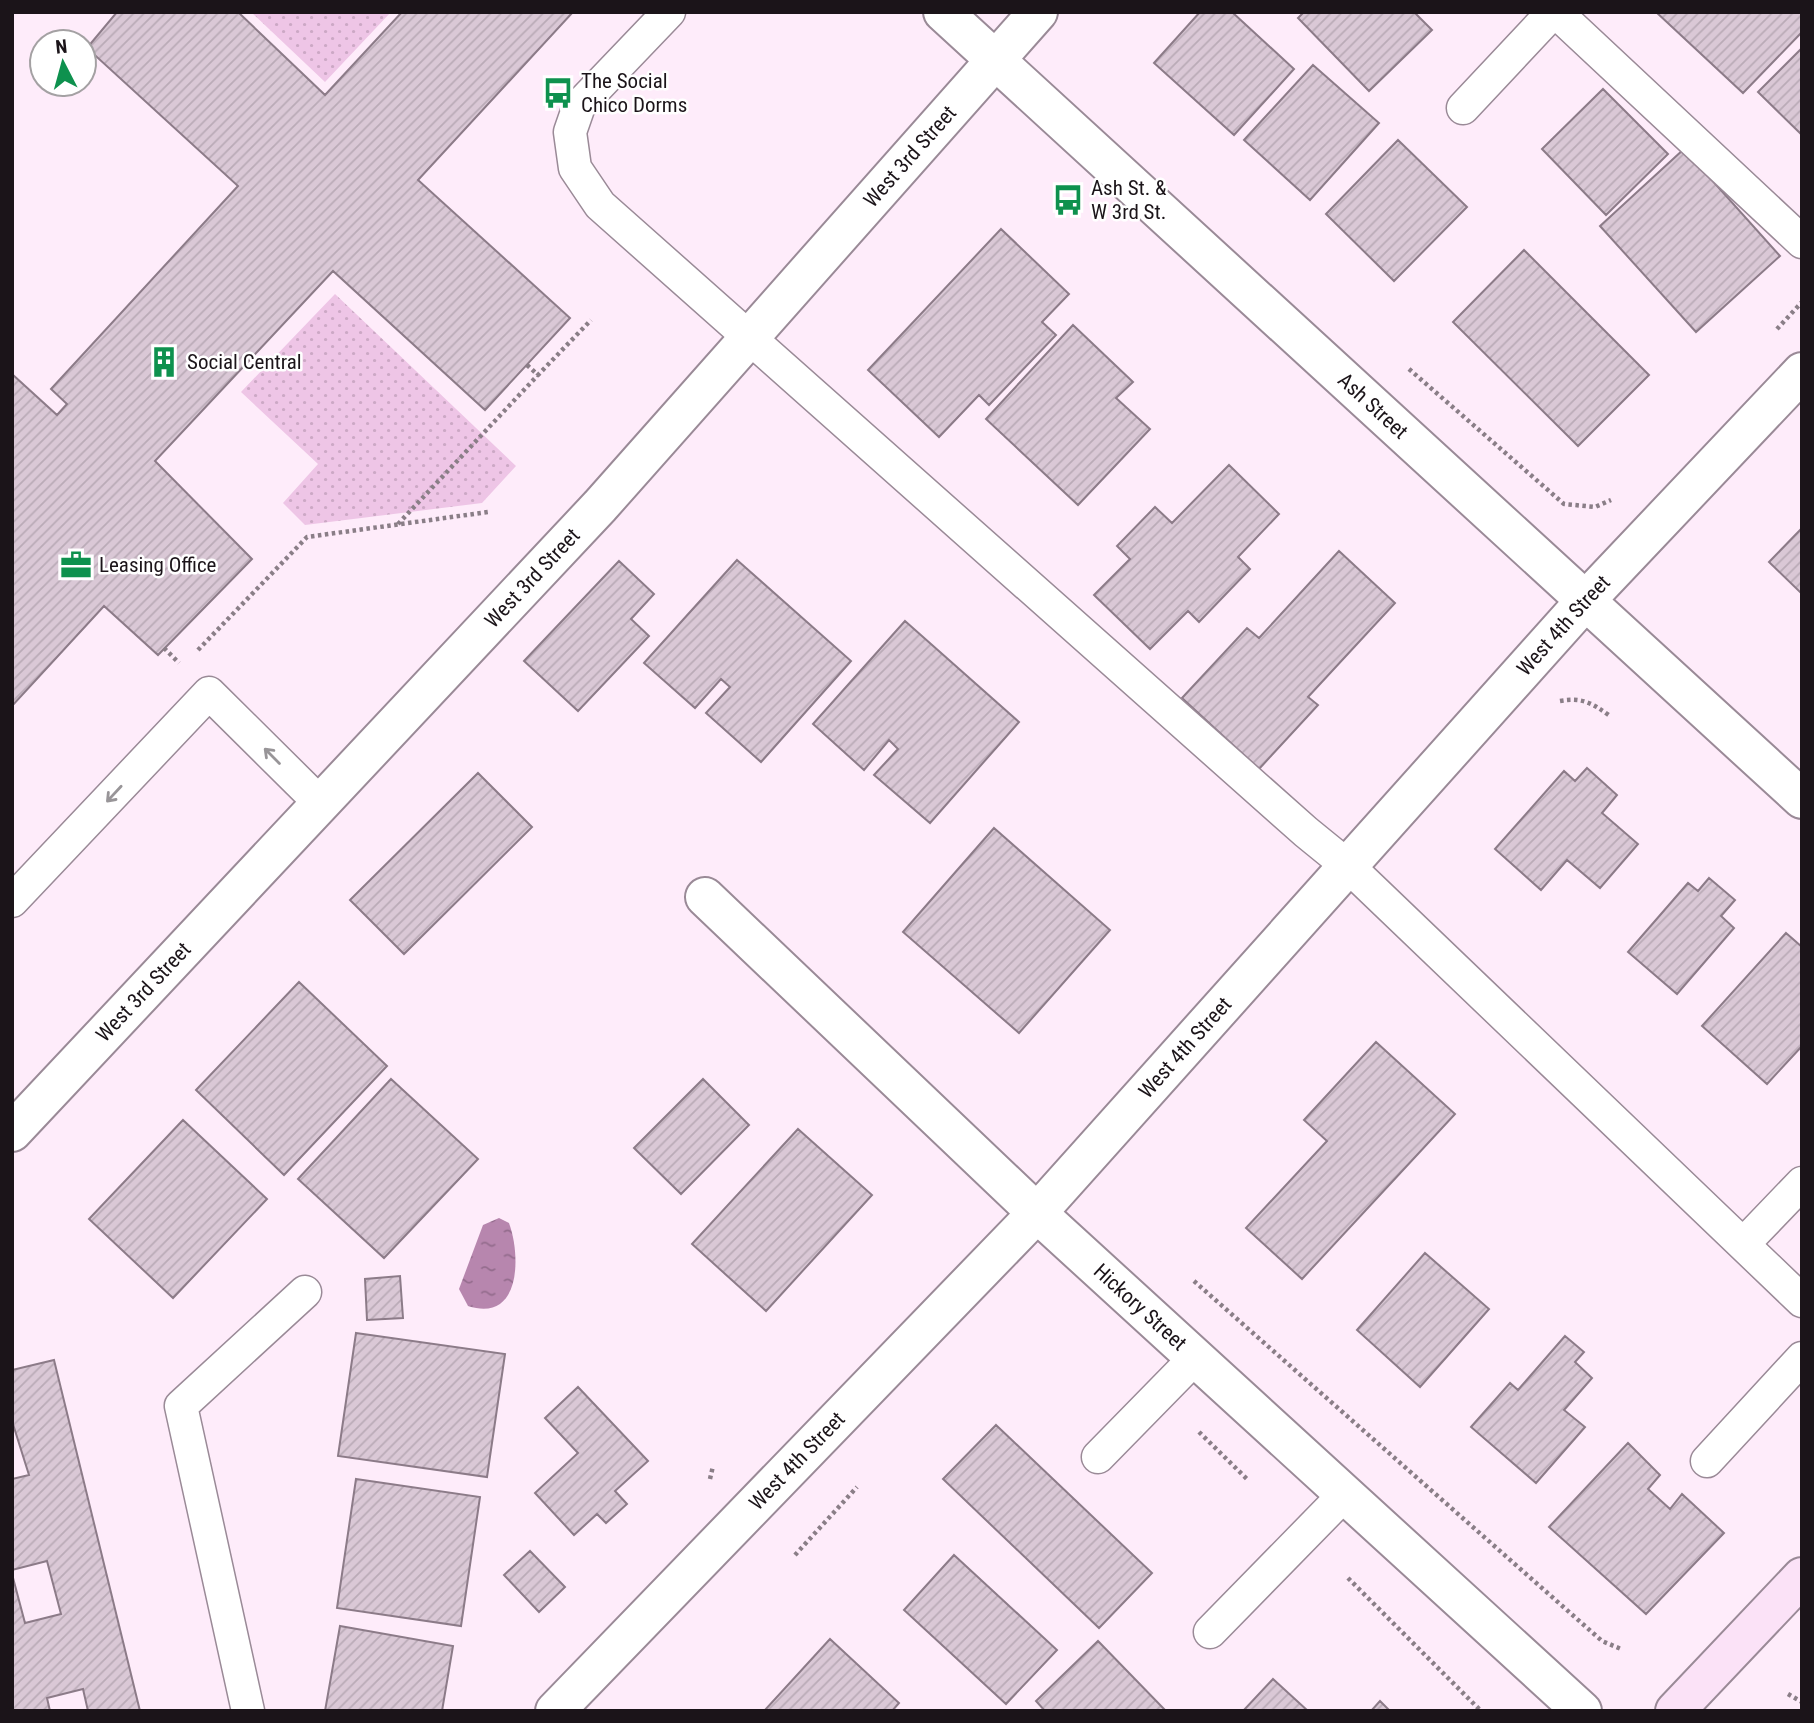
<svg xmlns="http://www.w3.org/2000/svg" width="1814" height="1723" font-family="'Roboto Condensed',sans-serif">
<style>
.grass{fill:url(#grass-dots)}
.water{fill:url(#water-ripples)}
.building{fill:url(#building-hatch);stroke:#8c7b88;stroke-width:2}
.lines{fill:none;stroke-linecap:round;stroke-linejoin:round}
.lane-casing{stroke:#9a8a97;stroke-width:35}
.street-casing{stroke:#9a8a97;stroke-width:42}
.secondary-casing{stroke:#9a8a97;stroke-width:42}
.path{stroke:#8a7e87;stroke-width:4.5;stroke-dasharray:3.5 3.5;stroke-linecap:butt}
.lane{stroke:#fff;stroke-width:32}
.street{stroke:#fff;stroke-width:38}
.secondary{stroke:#fbe2f7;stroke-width:38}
.oneway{stroke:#989598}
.labels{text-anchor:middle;stroke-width:5;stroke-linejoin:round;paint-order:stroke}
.poi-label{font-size:21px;fill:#1b1419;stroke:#fff;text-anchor:start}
.street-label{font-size:21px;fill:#1b1419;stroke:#fff}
</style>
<defs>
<pattern id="grass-dots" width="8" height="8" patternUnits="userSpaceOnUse" patternTransform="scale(1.75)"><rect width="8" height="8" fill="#eec5e6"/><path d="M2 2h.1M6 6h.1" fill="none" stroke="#cca8c5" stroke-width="1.8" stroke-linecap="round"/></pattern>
<pattern id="water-ripples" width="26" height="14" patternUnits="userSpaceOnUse" patternTransform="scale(1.75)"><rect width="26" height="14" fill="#b786ae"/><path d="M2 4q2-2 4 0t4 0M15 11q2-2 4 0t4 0" fill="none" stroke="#946c8d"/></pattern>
<pattern id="building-hatch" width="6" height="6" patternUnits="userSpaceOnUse" patternTransform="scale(1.75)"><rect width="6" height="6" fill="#dac8d6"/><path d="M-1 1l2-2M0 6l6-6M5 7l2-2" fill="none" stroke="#baabb7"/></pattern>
</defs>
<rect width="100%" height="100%" fill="#feecfa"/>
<path class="grass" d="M 251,12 L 391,12 L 325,82 Z
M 335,294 L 516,466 L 482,503 L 305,525 L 283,503 L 318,464 L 241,392 Z"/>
<path class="water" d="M 499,1218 L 509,1223 C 521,1256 521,1323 468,1306 L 459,1289 L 483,1225 Z"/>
<path class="building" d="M 117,12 L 238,12 L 325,95 L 402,12 L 573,12 L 418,180 L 570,318 L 485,410 L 333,271 L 155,461 L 252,559 L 158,655 L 104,606 L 12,706 L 12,374 L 57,415 L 67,404 L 51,389 L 238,186 L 87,48 Z
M 1200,12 L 1232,12 L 1294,69 L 1234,135 L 1154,63 Z
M 1304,12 L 1414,12 L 1432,30 L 1369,91 L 1298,18 Z
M 1656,12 L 1802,12 L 1802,32 L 1743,93 Z
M 1802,48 L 1802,135 L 1758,92 Z
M 1313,65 L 1379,123 L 1310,200 L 1244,140 Z
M 1603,89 L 1668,154 L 1606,215 L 1542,149 Z
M 1398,140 L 1467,207 L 1394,281 L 1326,214 Z
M 1684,149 L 1780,256 L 1696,332 L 1600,226 Z
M 1001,229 L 1069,294 L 1042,322 L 1056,335 L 989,405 L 979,395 L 939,437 L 868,370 Z
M 1524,250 L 1649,375 L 1578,446 L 1453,322 Z
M 1073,325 L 1133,382 L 1116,398 L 1150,429 L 1078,505 L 986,419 Z
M 1229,465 L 1279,514 L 1238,557 L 1250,569 L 1199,622 L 1188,611 L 1150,649 L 1094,595 L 1130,559 L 1117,546 L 1155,507 L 1172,523 Z
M 1802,528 L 1802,594 L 1769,562 Z
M 1339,551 L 1395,603 L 1308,697 L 1318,705 L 1259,769 L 1182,698 L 1247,628 L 1259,638 Z
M 737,560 L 851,661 L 761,762 L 706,713 L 730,687 L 721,679 L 695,708 L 644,663 Z
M 619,561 L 654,594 L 631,619 L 649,636 L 578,711 L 524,661 Z
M 905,621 L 1019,722 L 930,823 L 874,775 L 898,749 L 889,740 L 864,770 L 813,724 Z
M 1587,768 L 1617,795 L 1602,813 L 1638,844 L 1600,888 L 1567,860 L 1541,890 L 1495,849 L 1564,771 L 1575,781 Z
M 478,773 L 532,827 L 404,954 L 350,900 Z
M 994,828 L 1110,930 L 1019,1033 L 903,932 Z
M 1709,878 L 1735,900 L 1721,916 L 1734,928 L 1677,994 L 1628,952 L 1688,883 L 1698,891 Z
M 1786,933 L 1802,947 L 1802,1046 L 1767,1084 L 1702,1026 Z
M 299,982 L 387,1066 L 284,1175 L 196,1090 Z
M 1376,1042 L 1455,1114 L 1302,1279 L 1246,1228 L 1327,1141 L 1304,1120 Z
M 391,1079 L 478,1159 L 384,1258 L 298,1179 Z
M 703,1079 L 749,1125 L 681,1194 L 634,1148 Z
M 183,1120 L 267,1199 L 173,1298 L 89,1219 Z
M 798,1129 L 872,1195 L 766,1311 L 692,1244 Z
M 1425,1253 L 1489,1309 L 1420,1387 L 1357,1330 Z
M 400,1276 L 403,1318 L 367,1320 L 365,1279 Z
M 356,1333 L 505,1354 L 487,1477 L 338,1456 Z
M 1565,1336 L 1584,1352 L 1575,1362 L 1592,1378 L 1564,1410 L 1585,1427 L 1536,1483 L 1471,1427 L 1510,1383 L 1518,1390 Z
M 54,1360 L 140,1711 L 88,1711 L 83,1689 L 47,1698 L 50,1711 L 12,1711 L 12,1574 L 25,1623 L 61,1614 L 47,1561 L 12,1570 L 12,1479 L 29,1475 L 12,1421 L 12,1370 Z
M 578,1387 L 648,1461 L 615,1491 L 627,1504 L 606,1523 L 597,1514 L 574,1535 L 535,1493 L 578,1453 L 545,1418 Z
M 996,1425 L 1152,1573 L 1099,1628 L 943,1479 Z
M 1628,1443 L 1660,1475 L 1648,1489 L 1670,1509 L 1682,1494 L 1724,1533 L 1646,1614 L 1549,1527 Z
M 356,1479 L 480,1497 L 461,1626 L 337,1608 Z
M 530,1551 L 565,1587 L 539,1612 L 504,1575 Z
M 954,1555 L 1057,1650 L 1006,1704 L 904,1610 Z
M 340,1626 L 453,1646 L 442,1711 L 325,1711 Z
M 830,1639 L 899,1703 L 892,1711 L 764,1711 Z
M 1098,1641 L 1166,1711 L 1045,1711 L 1036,1701 Z
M 1273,1679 L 1308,1711 L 1243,1711 Z
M 1380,1701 L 1390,1711 L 1371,1711 Z"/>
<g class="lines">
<defs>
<path id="lane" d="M 669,12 L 579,106 L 570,132 L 575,168 L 600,205 L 1306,832 L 1349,867 L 1802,1301
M 1556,12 L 1802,242
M 1463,108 L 1553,12
M 12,901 L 209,693 L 321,804
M 1753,1234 L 1802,1183
M 1098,1457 L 1195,1358
M 1707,1461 L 1802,1358
M 1210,1632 L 1345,1494
M 248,1711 L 181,1406 L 305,1292"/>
<g id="street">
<path id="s1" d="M 943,12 L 1802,799"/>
<path id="s2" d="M 705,897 L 1037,1213 L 1582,1711"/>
<path id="s3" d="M 12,1132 L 600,506 L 1038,12"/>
<path id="s4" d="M 555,1711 L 1037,1213 L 1586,600 L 1802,372"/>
</g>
<path id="secondary" d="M 1675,1711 L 1802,1577"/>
</defs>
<use href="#lane" class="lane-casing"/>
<use href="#street" class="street-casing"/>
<use href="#secondary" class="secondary-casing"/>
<path class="path" d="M 1777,329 L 1802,302
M 527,365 L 538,375 L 591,320
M 1409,369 L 1564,504 L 1595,507 L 1611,500
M 398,524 L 538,375
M 164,648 L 179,663
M 198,650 L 307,537 L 488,512
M 1560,701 C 1582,697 1592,703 1610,716
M 1194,1281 L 1602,1641 L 1621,1649
M 1199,1432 L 1248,1480
M 710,1479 L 713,1466
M 795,1555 L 857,1487
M 1348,1578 L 1481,1711
M 1788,1694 L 1802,1702"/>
<use href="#lane" class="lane"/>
<use href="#street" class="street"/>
<use href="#secondary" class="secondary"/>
</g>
<defs><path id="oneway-shaft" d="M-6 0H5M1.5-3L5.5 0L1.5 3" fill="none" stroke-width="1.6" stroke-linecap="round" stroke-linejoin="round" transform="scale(1.75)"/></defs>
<g class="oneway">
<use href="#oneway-shaft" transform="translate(272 756) rotate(-135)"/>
<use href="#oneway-shaft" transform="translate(114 794) rotate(133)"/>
</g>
<defs>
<symbol id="bus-bare" viewBox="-9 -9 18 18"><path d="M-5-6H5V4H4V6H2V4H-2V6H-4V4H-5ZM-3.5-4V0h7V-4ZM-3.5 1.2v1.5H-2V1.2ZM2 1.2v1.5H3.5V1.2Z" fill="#0e914e" stroke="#fff" stroke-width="2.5" paint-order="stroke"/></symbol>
<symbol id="building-bare" viewBox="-9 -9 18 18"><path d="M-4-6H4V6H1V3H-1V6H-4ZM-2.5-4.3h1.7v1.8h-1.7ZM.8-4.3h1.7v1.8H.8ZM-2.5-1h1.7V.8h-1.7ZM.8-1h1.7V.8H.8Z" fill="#0e914e" stroke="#fff" stroke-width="2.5" paint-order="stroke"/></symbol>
<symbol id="office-bare" viewBox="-9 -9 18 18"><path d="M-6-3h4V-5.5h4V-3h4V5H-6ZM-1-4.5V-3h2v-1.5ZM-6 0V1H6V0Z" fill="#0e914e" stroke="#fff" stroke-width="2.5" paint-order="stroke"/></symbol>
</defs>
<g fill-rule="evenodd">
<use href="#bus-bare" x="536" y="71" width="44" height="44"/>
<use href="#bus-bare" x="1046" y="178" width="44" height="44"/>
<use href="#building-bare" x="142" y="340" width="44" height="44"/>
<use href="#office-bare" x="54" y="543" width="44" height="44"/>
</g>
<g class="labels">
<g class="poi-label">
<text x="581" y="88">The Social<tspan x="581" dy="24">Chico Dorms</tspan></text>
<text x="1091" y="195">Ash St. &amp;<tspan x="1091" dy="24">W 3rd St.</tspan></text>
<text x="187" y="369">Social Central</text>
<text x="99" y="572">Leasing Office</text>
</g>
<g class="street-label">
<text dy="7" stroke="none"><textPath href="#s3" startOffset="1326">West 3rd Street</textPath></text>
<text dy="7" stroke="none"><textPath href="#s1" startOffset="583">Ash Street</textPath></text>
<text dy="7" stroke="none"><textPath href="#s3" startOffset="760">West 3rd Street</textPath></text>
<text dy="7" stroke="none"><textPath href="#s4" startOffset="1482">West 4th Street</textPath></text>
<text dy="7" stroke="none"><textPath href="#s3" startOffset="192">West 3rd Street</textPath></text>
<text dy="7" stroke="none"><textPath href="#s4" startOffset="915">West 4th Street</textPath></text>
<text dy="7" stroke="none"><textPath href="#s2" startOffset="598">Hickory Street</textPath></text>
<text dy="7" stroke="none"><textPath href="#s4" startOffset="348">West 4th Street</textPath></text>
</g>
</g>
<rect width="1814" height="1723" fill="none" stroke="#1b1419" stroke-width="28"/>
<g transform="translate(63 63) rotate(354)"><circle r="33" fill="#ffffff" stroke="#a4a1a3" stroke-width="2"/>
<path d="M0-5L12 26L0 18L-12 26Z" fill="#0e914e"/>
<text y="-10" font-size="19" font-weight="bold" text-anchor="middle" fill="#1b1419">N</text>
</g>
</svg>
